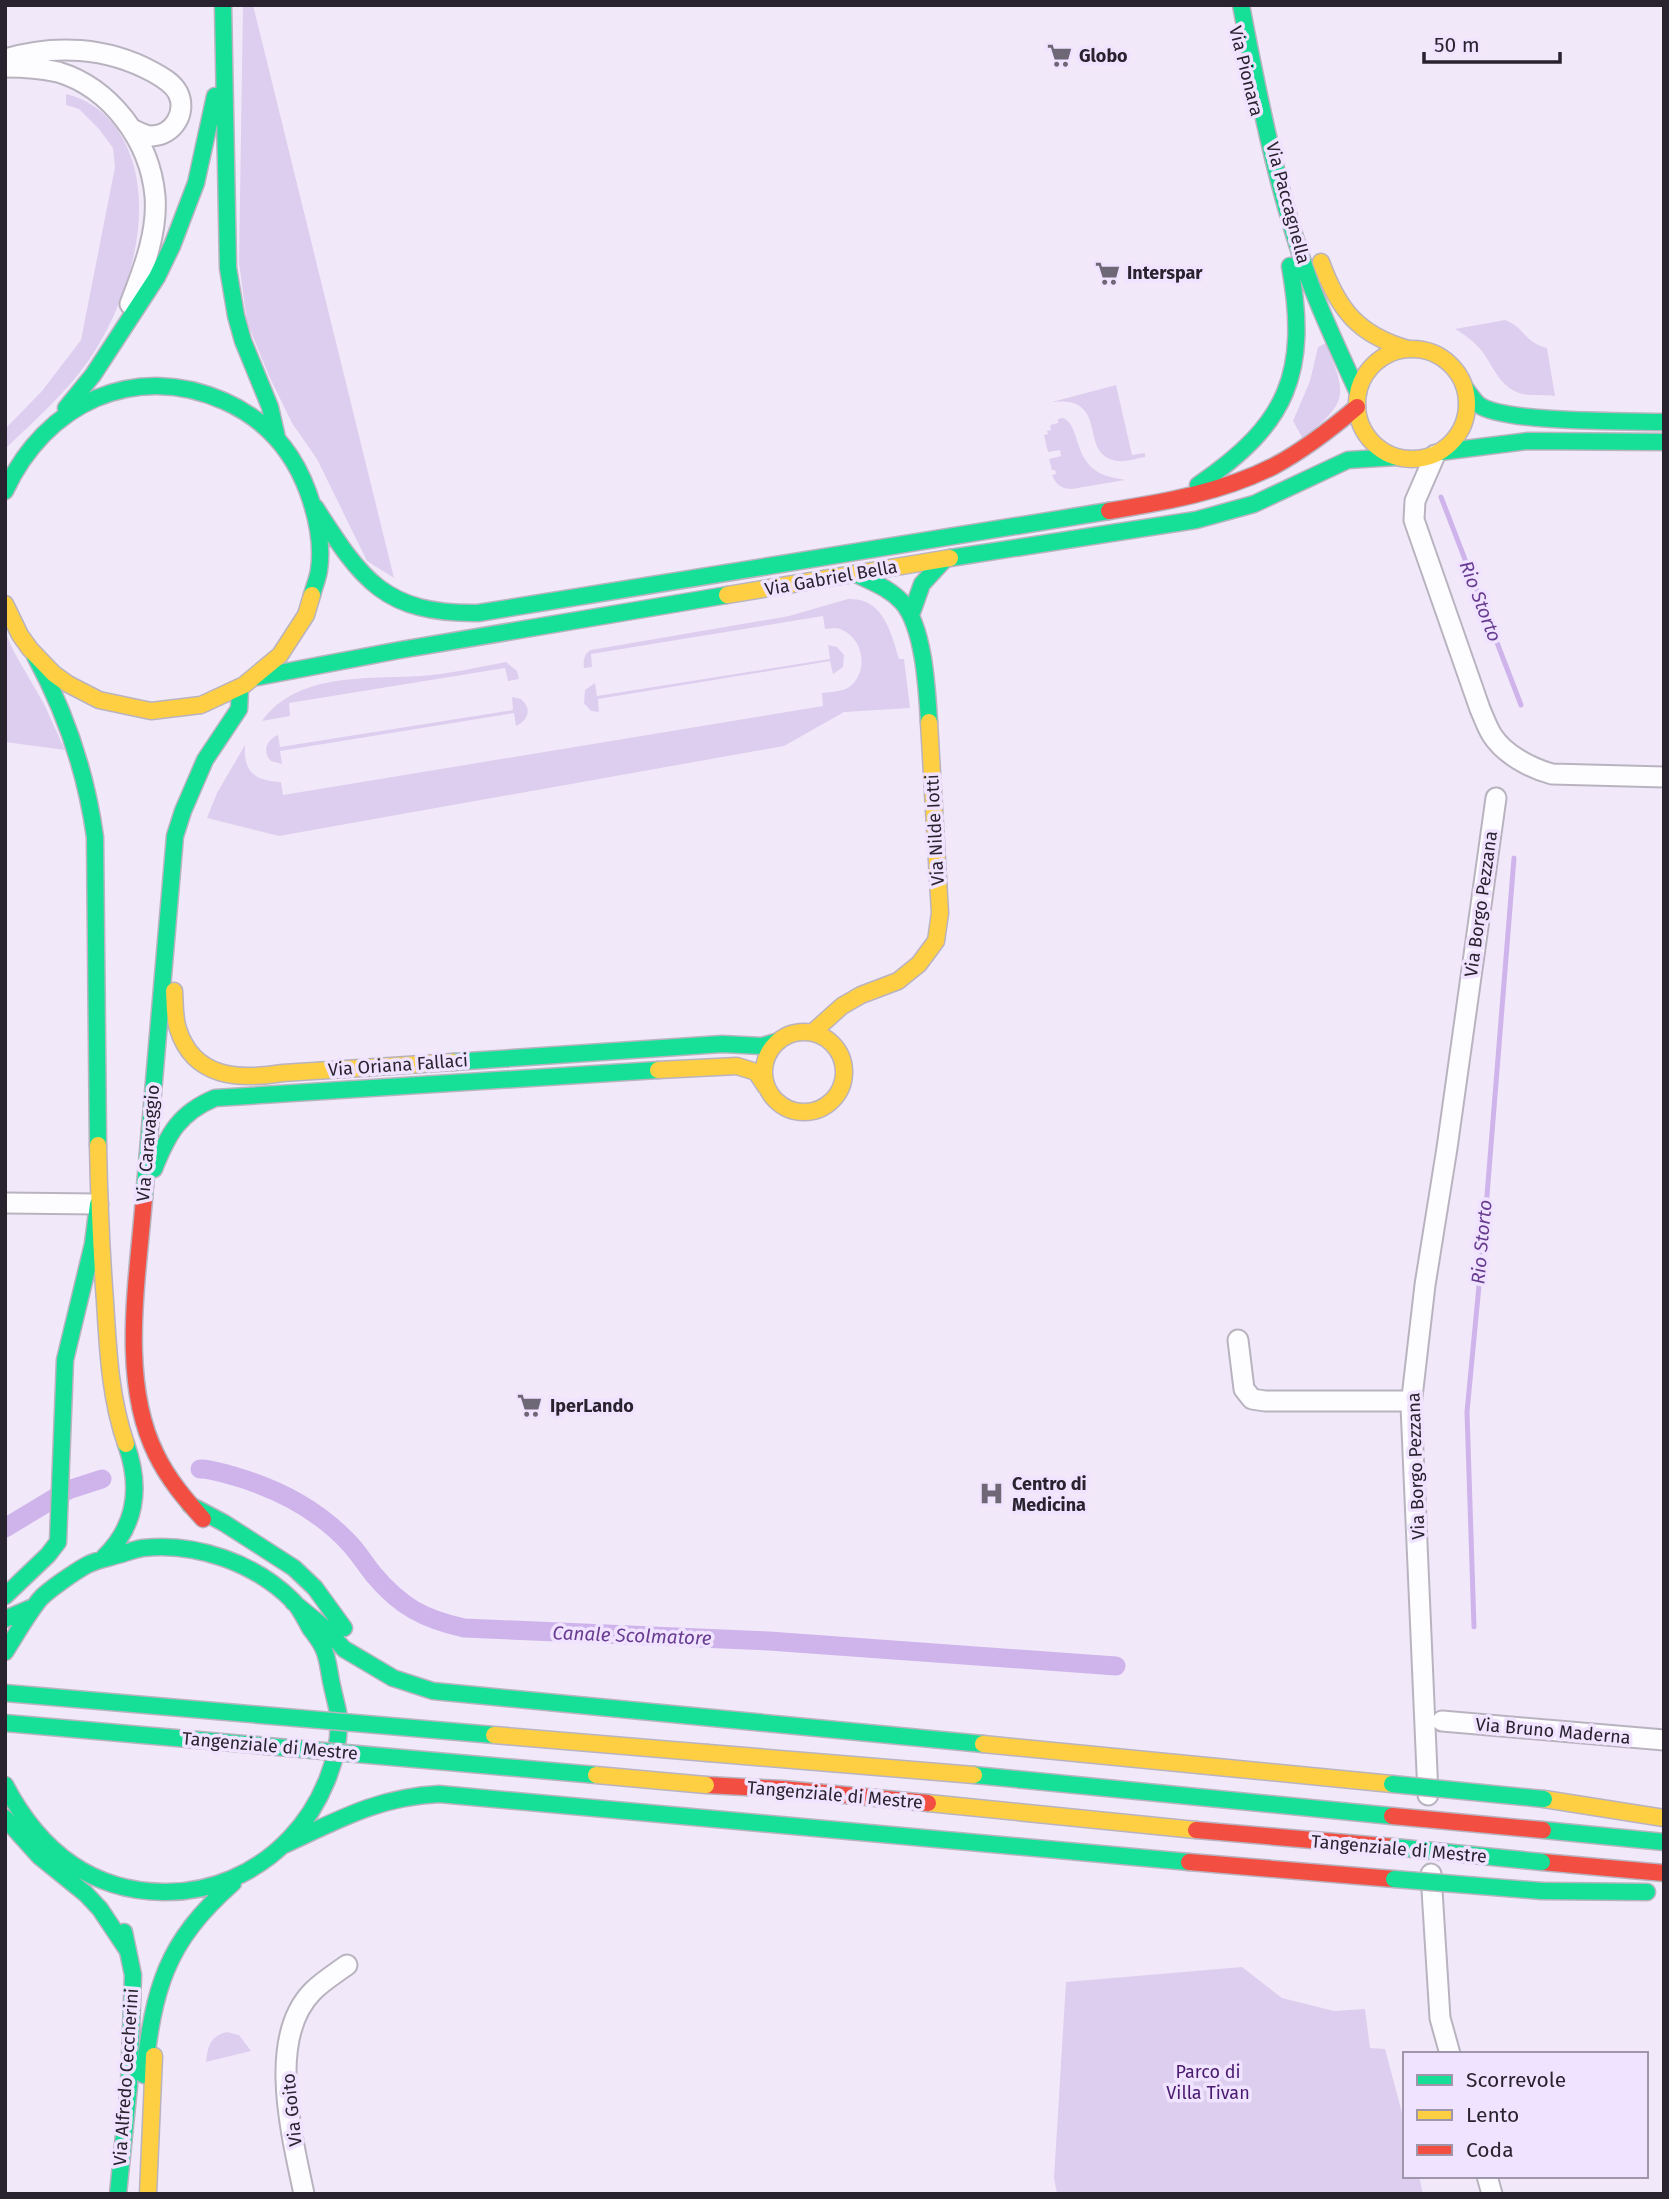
<svg xmlns="http://www.w3.org/2000/svg" width="1669" height="2199" font-family="'Fira Sans',sans-serif">
<style>
.green{fill:#ddceef}
.lines{fill:none;stroke-linecap:round;stroke-linejoin:round}
.stream{stroke:#cfb4ec;stroke-width:5}
.canal{stroke:#cfb4ec;stroke-width:19}
.street-casing{stroke:#b9b3c0;stroke-width:23}
.fast-casing{stroke:#b9b3c0;stroke-width:19}
.slow-casing{stroke:#b9b3c0;stroke-width:19}
.jam-casing{stroke:#b9b3c0;stroke-width:19}
.street{stroke:#fdfcfe;stroke-width:19}
.fast{stroke:#16e098;stroke-width:16}
.slow{stroke:#ffcf43;stroke-width:16}
.jam{stroke:#f24e42;stroke-width:16}
.fast-bridge-casing{stroke:#b9b3c0;stroke-width:19;stroke-linecap:butt}
.slow-bridge-casing{stroke:#b9b3c0;stroke-width:19;stroke-linecap:butt}
.jam-bridge-casing{stroke:#b9b3c0;stroke-width:19;stroke-linecap:butt}
.fast-bridge{stroke:#16e098;stroke-width:16}
.slow-bridge{stroke:#ffcf43;stroke-width:16}
.jam-bridge{stroke:#f24e42;stroke-width:16}
.labels{text-anchor:middle;stroke-width:7;stroke-linejoin:round;paint-order:stroke}
.poi-label{font-size:18px;font-weight:bold;fill:#28232f;stroke:#f0e3ff;text-anchor:start}
.street-label{font-size:18px;fill:#28232f;stroke:#f0e3ff}
.park-label{font-size:18px;fill:#491a6e;stroke:#f0e3ff}
.water-label{font-size:19px;font-style:italic;fill:#683c90;stroke:#f0e3ff}
</style>
<rect width="100%" height="100%" fill="#f1e9f9"/>
<path class="green" d="M 243,5 L 253,5 L 394,578 L 367,561 L 317,459 L 292,423 L 269,376 L 247,322 L 239,263 Z
M 66,94 C 87,99 104,111 117,129 C 162,195 131,298 89,360 C 66,393 34,421 5,449 L 5,429 L 42,391 L 81,340 L 115,167 L 113,148 L 99,129 L 79,109 L 66,105 Z
M 1505,320 C 1526,328 1523,342 1547,348 L 1555,396 C 1545,395 1532,396 1522,394 C 1500,387 1496,371 1484,354 C 1477,344 1466,335 1455,329 Z
M 1326,343 C 1347,397 1349,400 1303,439 L 1293,421 L 1310,381 L 1318,347 Z
M 1116,385 L 1132,455 L 1145,453 L 1145,457 C 1137,458 1127,462 1118,461 C 1076,456 1112,395 1052,402 Z
M 1063,418 C 1080,425 1073,457 1098,472 C 1106,477 1116,478 1125,480 L 1072,489 C 1062,489 1056,485 1052,475 L 1056,474 L 1055,470 L 1052,470 L 1049,459 L 1061,456 L 1060,450 L 1048,452 L 1044,435 L 1048,434 L 1047,431 L 1051,430 L 1050,425 L 1058,423 L 1058,419 Z
M 848,599 C 883,597 891,632 899,659 L 904,659 L 910,708 L 844,712 L 784,746 L 279,836 L 207,818 L 217,793 L 245,745 C 243,772 255,781 281,782 L 283,795 L 823,706 L 822,693 C 830,692 842,692 849,687 C 869,673 864,639 842,630 C 837,627 831,629 825,629 L 823,616 L 591,654 L 592,667 L 584,668 C 583,662 584,653 591,650 L 789,616 Z
M 5,632 L 14,652 L 44,704 L 65,750 L 5,742 Z
M 828,645 L 837,647 L 844,655 L 843,667 L 833,674 L 830,661 L 598,699 L 599,712 L 591,711 L 584,703 L 585,690 L 595,683 L 597,696 L 830,659 Z
M 506,662 L 517,671 L 519,679 L 508,681 L 505,668 L 289,703 L 290,716 L 262,721 C 297,672 368,679 421,676 C 450,674 478,667 506,662 Z
M 512,697 L 521,699 C 532,708 529,720 516,726 L 514,713 L 280,751 L 282,764 L 271,761 C 262,752 266,740 278,735 L 280,747 L 513,710 Z
M 1242,1967 L 1282,1998 L 1334,2011 L 1365,2009 L 1370,2048 L 1385,2049 L 1405,2124 L 1405,2176 L 1419,2176 L 1423,2194 L 1057,2194 L 1054,2178 L 1066,1982 Z
M 227,2032 L 239,2035 L 251,2051 L 206,2062 C 208,2046 210,2036 227,2032 Z"/>
<g class="lines">
<path class="stream" d="M 1441,497 L 1521,705
M 1474,1627 L 1467,1412 L 1484,1233 L 1514,858"/>
<path class="canal" d="M 200,1469 C 213,1469 225,1474 237,1477 C 281,1490 320,1511 351,1545 C 359,1554 366,1565 374,1575 C 401,1607 424,1619 464,1628 L 769,1641 L 1116,1666
M 5,1528 L 68,1490 L 102,1479"/>
<defs>
<path id="street" d="M 5,59 C 55,44 107,47 153,72 C 162,77 173,83 178,93 C 187,112 174,135 152,136 C 145,136 138,132 132,129
M 5,67 C 23,67 41,68 58,72 C 111,88 150,141 155,196 C 158,233 143,270 130,304
M 1435,455 L 1415,501 L 1414,520 L 1480,709 C 1484,718 1487,727 1492,735 C 1504,754 1530,768 1552,774 L 1664,777
M 5,1203 L 98,1204
M 1238,1340 L 1244,1389 L 1252,1399 L 1265,1401 L 1411,1401
M 1442,1721 L 1664,1740
M 1428,1795 L 1411,1406 L 1425,1285 L 1447,1148 L 1496,798
M 1431,1874 L 1440,2018 L 1450,2054
M 1487,2176 L 1492,2194
M 304,2194 C 292,2136 266,2038 313,1991 C 323,1981 336,1973 347,1965"/>
<path id="fast" d="M 223,5 L 228,268 L 236,316 L 243,341 L 270,407 L 277,438
M 1241,5 C 1259,99 1278,195 1311,285 C 1325,322 1342,357 1358,393
M 1465,388 C 1469,393 1474,401 1479,405 C 1504,423 1627,421 1664,422
M 66,408 L 93,375 L 157,277 L 172,246 L 196,183 L 215,96
M 1440,452 L 1528,441 L 1664,442
M 1198,485 C 1288,424 1309,373 1290,266
M 5,491 C 45,404 134,361 224,401 C 265,419 293,451 308,492 C 317,517 323,543 319,570 C 318,578 314,587 312,595
M 315,507 C 362,580 384,614 478,613 L 1109,511
M 950,558 L 1196,520 L 1254,504 L 1348,460 L 1396,457
M 856,574 C 872,582 889,588 902,602 C 924,627 927,689 929,722
M 911,615 L 922,584 L 945,559
M 35,656 C 66,713 86,772 95,837 L 98,1145
M 258,677 L 400,650 L 727,595
M 453,1062 L 722,1044 L 762,1046 L 779,1041
M 154,1169 C 168,1134 179,1113 215,1098 L 658,1070
M 144,1198 L 175,836 L 183,811 L 205,760 L 239,709 L 240,690
M 190,1505 L 224,1523 L 294,1568 L 315,1588 L 344,1628
M 104,1557 C 137,1525 141,1486 126,1444
M 5,1596 L 48,1555 L 58,1542 L 65,1360 L 93,1244 L 98,1204
M 293,1602 L 326,1629 L 344,1649 L 393,1678 L 433,1691 L 983,1744
M 5,1619 L 33,1607
M 5,1652 C 16,1635 27,1615 40,1599 C 48,1590 76,1571 87,1565 C 96,1560 108,1558 118,1555 C 126,1553 135,1549 143,1548 C 196,1542 255,1563 293,1601 C 300,1608 305,1619 310,1628 C 315,1635 321,1642 324,1650 C 328,1659 329,1671 331,1681 C 333,1691 336,1702 338,1712 C 343,1756 320,1807 290,1838 C 257,1873 211,1893 163,1892 C 89,1891 38,1848 5,1785
M 974,1775 L 1392,1816
M 5,1818 L 39,1856 L 86,1894 L 100,1909 L 128,1951
M 1543,1830 L 1664,1842
M 284,1845 C 338,1820 378,1797 439,1794 L 1189,1862
M 1542,1891 L 1647,1892
M 144,2075 C 154,1988 165,1943 233,1883
M 118,2194 L 129,2086 L 133,1975 L 124,1932"/>
<path id="slow" d="M 1321,262 C 1338,309 1358,335 1408,349
M1357 404a55 55 0 1 1 110 0a55 55 0 1 1-110 0Z
M 727,595 L 950,558
M 5,604 L 20,635 L 30,649 L 54,674 L 68,684 L 99,700 L 151,711 L 201,705 L 244,685 L 280,655 L 306,615 L 312,595
M 174,991 C 175,1004 174,1017 178,1029 C 194,1079 240,1080 283,1073 L 453,1062
M764 1072a40 40 0 1 1 80 0a40 40 0 1 1-80 0Z
M 813,1032 L 842,1006 L 861,995 L 898,981 L 919,964 L 936,941 L 940,913 L 929,722
M 658,1070 L 737,1066 L 756,1072 L 766,1087
M 98,1145 C 99,1197 101,1249 105,1301 C 108,1350 110,1398 126,1444
M 983,1744 L 1392,1784
M 708,1753 L 974,1775
M 1544,1799 L 1664,1818
M 928,1803 L 1196,1830
M 148,2194 L 154,2056"/>
<path id="jam" d="M 1109,511 C 1165,502 1223,492 1274,466 C 1304,450 1331,429 1357,407
M 144,1198 C 138,1278 119,1380 156,1454 C 168,1479 185,1499 203,1519
M 706,1785 L 783,1789 L 928,1803
M 1196,1830 L 1394,1847
M 1189,1862 L 1394,1879
M 1542,1862 L 1664,1873"/>
</defs>
<use href="#street" class="street-casing"/>
<use href="#fast" class="fast-casing"/>
<use href="#slow" class="slow-casing"/>
<use href="#jam" class="jam-casing"/>
<use href="#street" class="street"/>
<use href="#fast" class="fast"/>
<use href="#slow" class="slow"/>
<use href="#jam" class="jam"/>
<defs>
<path id="fast-bridge" d="M 5,1693 L 494,1735
M 5,1723 L 596,1775
M 1392,1784 L 1544,1799
M 1394,1847 L 1542,1862
M 1394,1879 L 1542,1891"/>
<path id="slow-bridge" d="M 494,1735 L 708,1753
M 596,1775 L 706,1785"/>
<path id="jam-bridge" d="M 1392,1816 L 1543,1830"/>
</defs>
<use href="#fast-bridge" class="fast-bridge-casing"/>
<use href="#slow-bridge" class="slow-bridge-casing"/>
<use href="#jam-bridge" class="jam-bridge-casing"/>
<use href="#fast-bridge" class="fast-bridge"/>
<use href="#slow-bridge" class="slow-bridge"/>
<use href="#jam-bridge" class="jam-bridge"/>
</g>
<defs>
<symbol id="supermarket-bare" viewBox="-9 -9 18 18"><path d="M-6-5.5h2.5l.6 2H6L4.5 2H-2.5L-4.4-4H-6ZM-1.5 3.2a1.3 1.3 0 1 0 .1 0ZM3 3.2a1.3 1.3 0 1 0 .1 0Z" fill="#6e6876" stroke="#f0e3ff" stroke-width="2.5" paint-order="stroke"/></symbol>
<symbol id="hospital-bare" viewBox="-9 -9 18 18"><path d="M-5-5h3v3.5h4V-5h3V5h-3V1.5h-4V5h-3Z" fill="#6e6876" stroke="#f0e3ff" stroke-width="2.5" paint-order="stroke"/></symbol>
</defs>
<g fill-rule="evenodd">
<use href="#supermarket-bare" x="1042" y="38" width="35" height="35"/>
<use href="#supermarket-bare" x="1090" y="256" width="35" height="35"/>
<use href="#supermarket-bare" x="512" y="1388" width="35" height="35"/>
<use href="#hospital-bare" x="974" y="1476" width="35" height="35"/>
</g>
<g class="labels">
<g class="poi-label">
<text x="1079" y="62">Globo</text>
<text x="1127" y="279">Interspar</text>
<text x="550" y="1412">IperLando</text>
<text x="1012" y="1490">Centro di<tspan x="1012" dy="21">Medicina</tspan></text>
</g>
<g class="street-label">
<text transform="translate(1246 71) rotate(76)" y="6">Via Pionara</text>
<text transform="translate(1288 203) rotate(75)" y="6">Via Paccagnella</text>
<text transform="translate(831 578) rotate(-10)" y="6">Via Gabriel Bella</text>
<text transform="translate(935 830) rotate(-93)" y="6">Via Nilde Iotti</text>
<text transform="translate(1481 904) rotate(-82)" y="6">Via Borgo Pezzana</text>
<text transform="translate(398 1065) rotate(-4)" y="6">Via Oriana Fallaci</text>
<text transform="translate(148 1143) rotate(-85)" y="6">Via Caravaggio</text>
<text transform="translate(1416 1466) rotate(-92)" y="6">Via Borgo Pezzana</text>
<text transform="translate(1553 1731) rotate(5)" y="6">Via Bruno Maderna</text>
<text transform="translate(270 1746) rotate(5)" y="6">Tangenziale di Mestre</text>
<text transform="translate(835 1795) rotate(5)" y="6">Tangenziale di Mestre</text>
<text transform="translate(1399 1849) rotate(5)" y="6">Tangenziale di Mestre</text>
<text transform="translate(126 2077) rotate(-86)" y="6">Via Alfredo Ceccherini</text>
<text transform="translate(292 2110) rotate(-96)" y="6">Via Goito</text>
</g>
<g class="park-label">
<text x="1208" y="2078">Parco di<tspan x="1208" dy="21">Villa Tivan</tspan></text>
</g>
<g class="water-label">
<text transform="translate(1481 601) rotate(69)" y="7">Rio Storto</text>
<text transform="translate(1481 1242) rotate(-85)" y="7">Rio Storto</text>
<text transform="translate(632 1635) rotate(2)" y="7">Canale Scolmatore</text>
</g>
</g>
<rect width="1669" height="2199" fill="none" stroke="#28232f" stroke-width="14"/>
<rect x="1403" y="2052" width="245" height="126" fill="#f0e3ff" stroke="#a096ac" stroke-width="2"/>
<rect x="1417" y="2075" width="35" height="10" fill="#16e098" stroke="#a096ac" stroke-width="2"/>
<text x="1466" y="2087" font-size="21" fill="#28232f">Scorrevole</text>
<rect x="1417" y="2110" width="35" height="10" fill="#ffcf43" stroke="#a096ac" stroke-width="2"/>
<text x="1466" y="2122" font-size="21" fill="#28232f">Lento</text>
<rect x="1417" y="2145" width="35" height="10" fill="#f24e42" stroke="#a096ac" stroke-width="2"/>
<text x="1466" y="2157" font-size="21" fill="#28232f">Coda</text>
<path d="M1424 52v10h136v-10" fill="none" stroke="#28232f" stroke-width="3.5"/>
<text x="1434" y="52" font-size="21" fill="#28232f" stroke="#f0e3ff" stroke-width="5" paint-order="stroke">50 m</text>
</svg>
